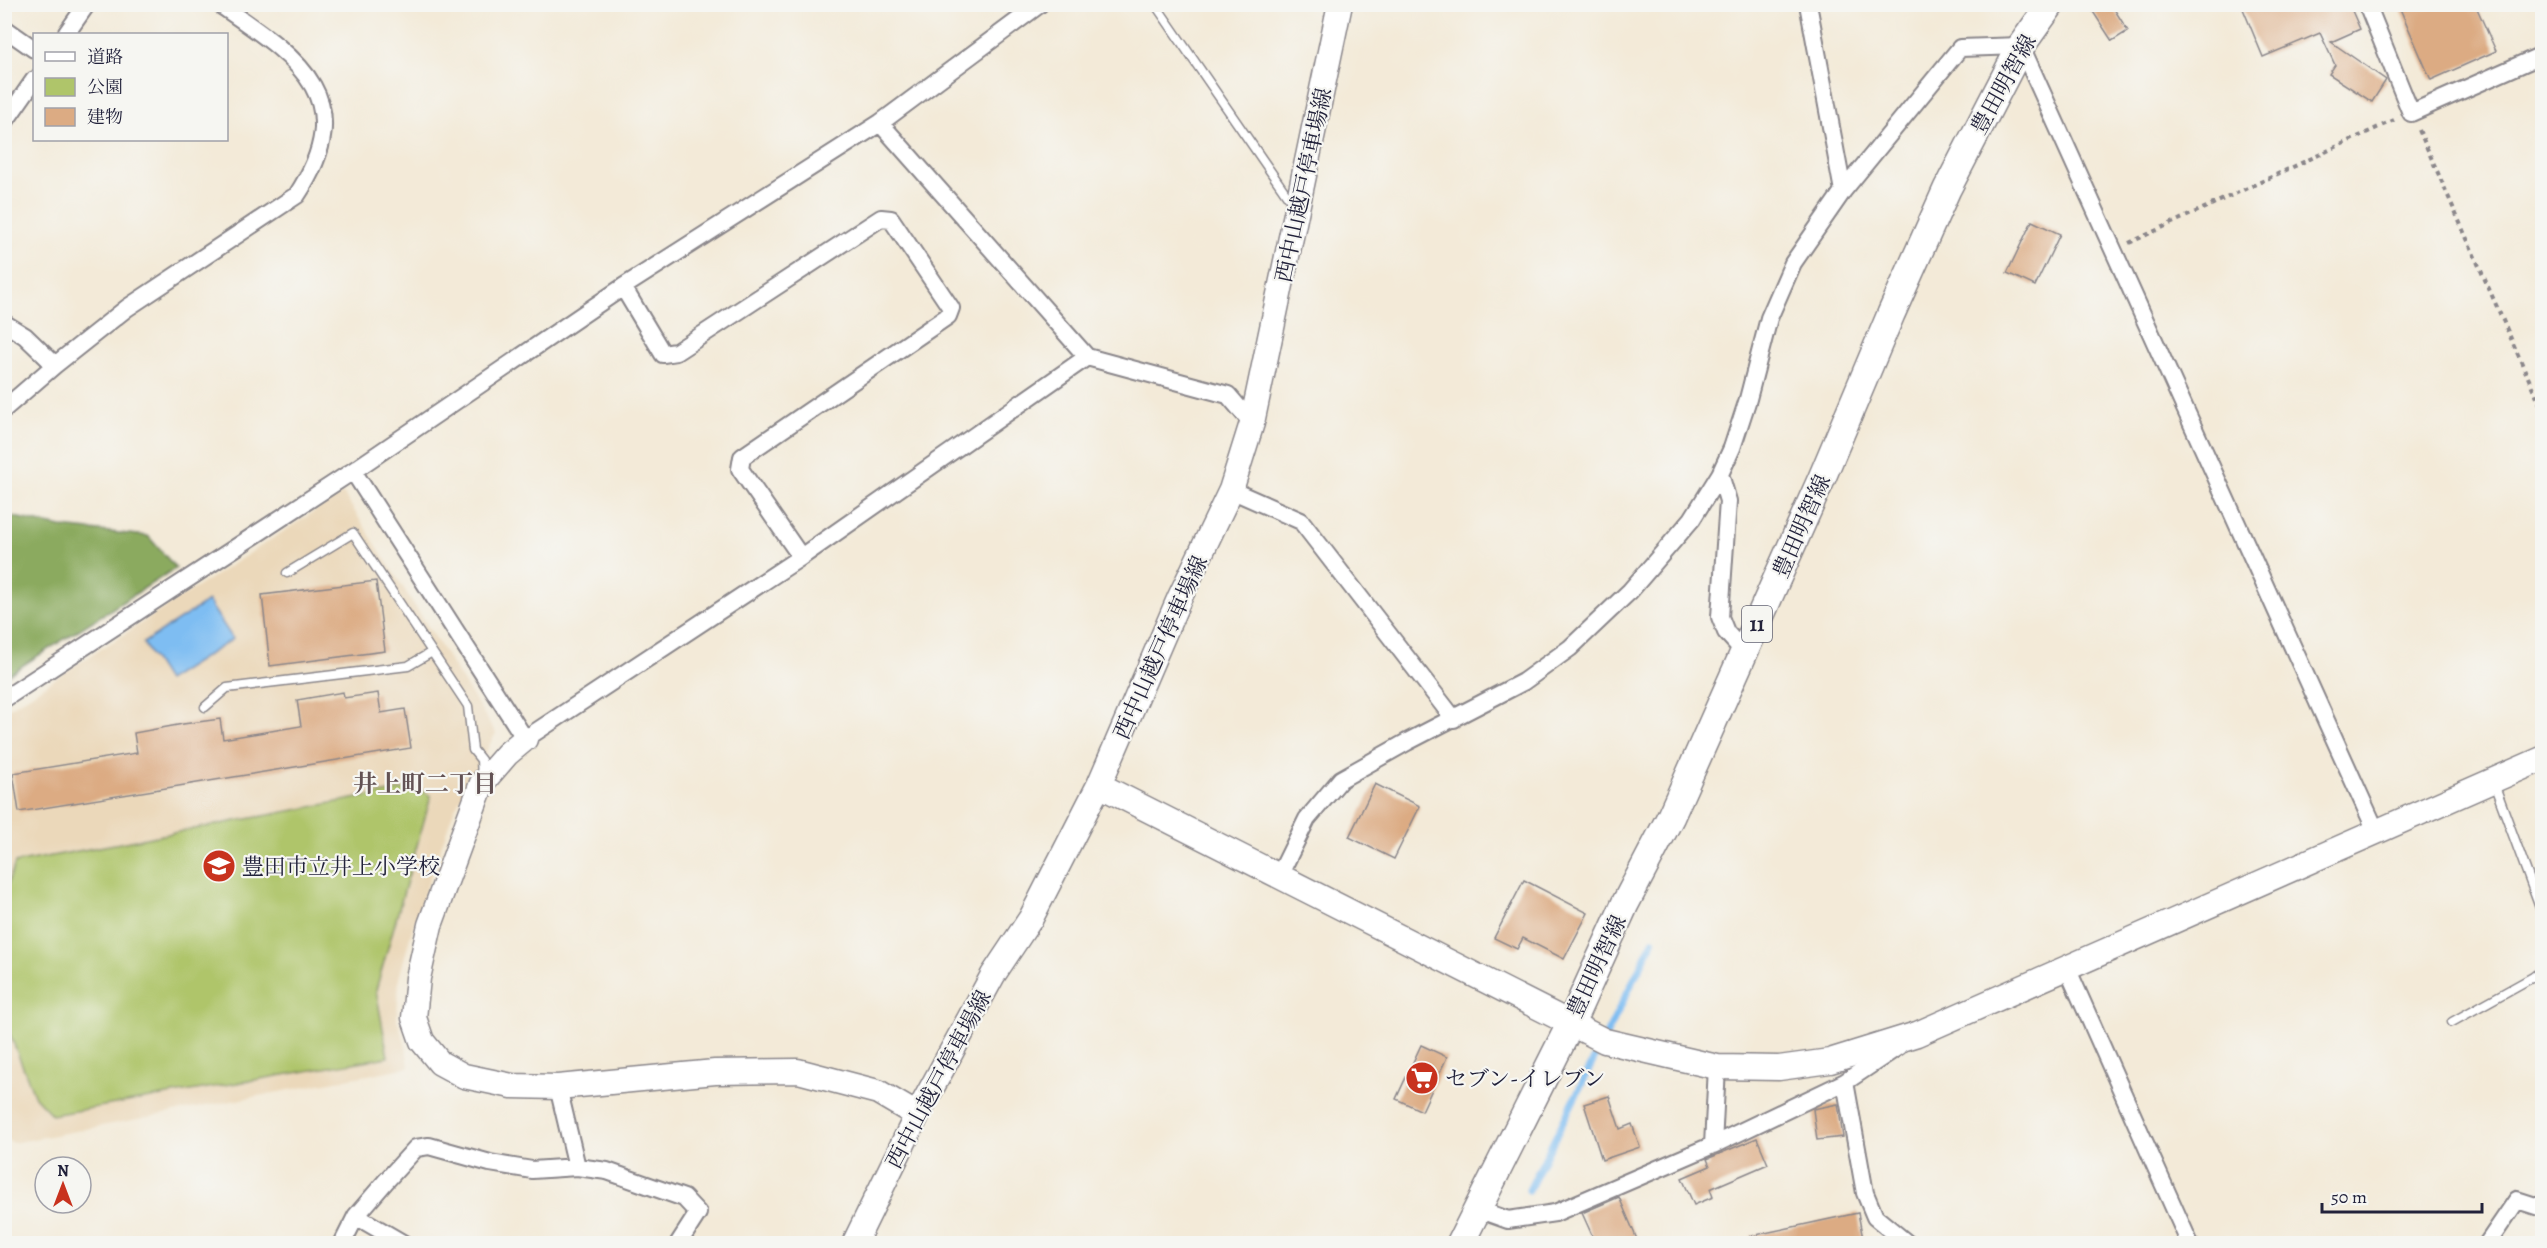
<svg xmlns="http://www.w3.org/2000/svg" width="2547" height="1248" font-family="Alegreya,'Noto Serif JP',serif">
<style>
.built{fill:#ebd8ba}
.green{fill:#afc56a;stroke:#687452;stroke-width:1.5}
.forest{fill:#8baa5e;stroke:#56664c;stroke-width:1.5}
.water{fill:#7ebdf2;stroke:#507096;stroke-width:1.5}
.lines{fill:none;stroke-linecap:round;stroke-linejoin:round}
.stream{stroke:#7ebdf2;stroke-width:7}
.building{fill:#dcab83}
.lane-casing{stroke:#8a868a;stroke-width:11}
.street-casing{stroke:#8a868a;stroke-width:20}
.secondary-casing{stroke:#8a868a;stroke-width:27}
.primary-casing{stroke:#8a868a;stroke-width:30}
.path{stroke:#8a868a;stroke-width:4;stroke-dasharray:4.5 4.5;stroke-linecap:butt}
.lane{stroke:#fff;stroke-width:8}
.street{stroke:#fff;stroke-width:16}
.secondary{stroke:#fff;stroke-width:24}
.primary{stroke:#fff;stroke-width:27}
.labels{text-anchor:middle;stroke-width:4.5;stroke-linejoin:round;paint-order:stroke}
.shield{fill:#f6f6f2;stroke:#626272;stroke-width:1.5}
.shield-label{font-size:21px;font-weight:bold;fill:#22223b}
.street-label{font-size:22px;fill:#22223b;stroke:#f6f6f2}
.poi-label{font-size:22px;fill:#22223b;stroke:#f6f6f2;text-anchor:start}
.neighbourhood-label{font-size:24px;font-weight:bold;fill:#635254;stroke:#f6f6f2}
</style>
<rect width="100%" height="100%" fill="#f6f6f2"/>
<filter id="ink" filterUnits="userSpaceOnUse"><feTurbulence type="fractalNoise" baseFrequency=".0167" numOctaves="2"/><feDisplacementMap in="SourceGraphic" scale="12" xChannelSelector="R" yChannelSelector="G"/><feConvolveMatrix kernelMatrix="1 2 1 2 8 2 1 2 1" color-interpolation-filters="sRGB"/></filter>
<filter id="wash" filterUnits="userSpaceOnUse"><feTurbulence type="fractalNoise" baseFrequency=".008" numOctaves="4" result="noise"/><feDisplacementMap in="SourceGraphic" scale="24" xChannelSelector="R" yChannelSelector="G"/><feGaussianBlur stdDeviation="1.35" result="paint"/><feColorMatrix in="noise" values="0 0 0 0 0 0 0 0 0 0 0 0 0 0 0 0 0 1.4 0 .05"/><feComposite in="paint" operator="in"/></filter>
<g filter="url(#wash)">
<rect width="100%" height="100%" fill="#f3ead8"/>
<path class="built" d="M 343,493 L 496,733 L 454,810 L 414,923 L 399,978 L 397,1020 L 406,1046 L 409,1067 L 13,1143 L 5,1139 L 5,711 Z"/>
<path class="green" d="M 416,787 L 431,796 L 376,990 L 388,1057 L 52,1115 L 35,1097 L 5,1022 L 5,892 L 15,863 Z"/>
<path class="forest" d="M 5,515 L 61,527 L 148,536 L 176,568 L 5,677 Z"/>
<path class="water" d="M 208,601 L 233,639 L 167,681 L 143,643 Z"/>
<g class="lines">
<path class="stream" d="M 1529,1190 L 1653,941"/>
</g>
<g id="blocks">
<path class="building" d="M 2088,4 L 2111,4 L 2128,31 L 2112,41 Z
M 2241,4 L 2349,4 L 2360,29 L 2331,42 L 2386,80 L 2372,102 L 2329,74 L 2335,65 L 2320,33 L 2263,57 Z
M 2398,4 L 2475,4 L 2496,51 L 2431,80 Z
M 2032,221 L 2060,234 L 2035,286 L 2007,273 Z
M 376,581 L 385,651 L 270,666 L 262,595 Z
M 343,692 L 344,698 L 378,693 L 381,713 L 405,709 L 411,748 L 19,812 L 13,773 L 137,753 L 134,733 L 183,724 L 220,719 L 223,739 L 301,726 L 297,700 Z
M 1375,784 L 1420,806 L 1394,859 L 1349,837 Z
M 1524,880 L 1588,913 L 1564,959 L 1523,938 L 1517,949 L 1494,938 Z
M 1421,1045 L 1447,1057 L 1422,1111 L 1396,1099 Z
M 1609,1096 L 1620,1129 L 1632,1124 L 1640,1147 L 1602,1160 L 1584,1104 Z
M 1838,1104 L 1843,1137 L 1817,1140 L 1813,1109 Z
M 1757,1138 L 1768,1164 L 1710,1189 L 1713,1197 L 1694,1205 L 1682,1178 L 1710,1166 L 1707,1159 Z
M 1619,1197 L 1639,1244 L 1596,1244 L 1582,1213 Z
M 1858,1213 L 1864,1244 L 1752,1244 L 1751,1236 Z"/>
</g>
</g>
<g filter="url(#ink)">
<use href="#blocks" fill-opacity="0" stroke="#8a868a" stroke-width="1.5"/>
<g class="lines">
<defs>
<path id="lane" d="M 1155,4 L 1293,204
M 287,573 L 353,533 L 468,706 L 473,750 L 481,760 L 482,777
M 205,707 L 227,688 L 408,666 L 432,652
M 2493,781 L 2542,913
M 2452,1022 L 2533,977 L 2542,970"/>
<path id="street" d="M 1808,4 L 1843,191
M 2367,4 L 2411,113 L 2542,55
M 4,28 L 34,49
M 66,34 L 87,4
M 4,123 L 34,80
M 880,123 L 1087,357 L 1228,395 L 1252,423
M 623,287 L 663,354 L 676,352 L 881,218 L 891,219 L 951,308 L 948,316 L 742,457 L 740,469 L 801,557
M 4,323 L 25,336 L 55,365
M 4,409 L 55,365 L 127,308 L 297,195 C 362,96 294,56 219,4
M 353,471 L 525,739 L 801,557 L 1087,357
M 1720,474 L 1728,501 L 1720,617 L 1726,632 L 1745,653
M 1231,490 L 1301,521 L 1454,719
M 4,699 L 353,471 L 623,287 L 880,123 L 1040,4
M 1279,876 L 1307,819 L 1341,779 L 1407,742 L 1523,682 L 1570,648 L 1630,591 L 1692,519 L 1720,474 L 1732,448 L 1748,399 L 1769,318 L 1793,263 L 1843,191 L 1960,48 L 2021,46 L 2376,831
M 2067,968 L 2190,1244
M 1845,1082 L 1865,1193 L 1875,1217 L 1908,1244
M 558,1087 L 577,1167
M 1713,1145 L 1717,1067
M 1477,1209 L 1508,1220 L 1555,1213 L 1713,1145 L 1845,1082 L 1899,1046
M 356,1216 L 404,1244
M 342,1244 L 356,1216 L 386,1181 L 416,1148 L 429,1146 L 490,1163 L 532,1170 L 577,1167 L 607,1171 L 684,1198 L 698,1213 L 678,1244
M 2487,1244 L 2517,1200 L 2542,1208"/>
<path id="secondary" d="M 525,739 L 507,754 L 482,783 L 430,925 L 418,978 L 414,1018 L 422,1041 L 440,1063 L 464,1076 L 512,1086 L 558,1087 L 715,1072 L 798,1071 L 878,1092 L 917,1115
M 1099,785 L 1605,1041 L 1717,1067 L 1779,1068 L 1830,1061 L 1917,1034 L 2542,759
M 854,1244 L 917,1115 L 993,975 L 1031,918 L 1099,785 L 1179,599 L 1231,490 L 1252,423 L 1340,4"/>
<path id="primary" d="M 1460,1244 L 1570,1025 L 1625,904 L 1671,816 L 1821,480 L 1891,314 L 1947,189 L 2021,46 L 2051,4"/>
</defs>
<use href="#lane" class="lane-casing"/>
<use href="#street" class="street-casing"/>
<use href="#secondary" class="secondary-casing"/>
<use href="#primary" class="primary-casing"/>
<path class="path" d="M 2419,130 L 2542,409
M 2129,243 L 2394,120"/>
<use href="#lane" class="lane"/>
<use href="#street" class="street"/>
<use href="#secondary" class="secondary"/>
<use href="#primary" class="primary"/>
</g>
</g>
<defs>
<symbol id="school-disc" viewBox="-11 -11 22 22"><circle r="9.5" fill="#c8321e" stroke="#f6f6f2"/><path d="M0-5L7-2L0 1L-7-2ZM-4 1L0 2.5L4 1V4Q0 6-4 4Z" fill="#fff"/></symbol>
<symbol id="supermarket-disc" viewBox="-11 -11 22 22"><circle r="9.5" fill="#c8321e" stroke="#f6f6f2"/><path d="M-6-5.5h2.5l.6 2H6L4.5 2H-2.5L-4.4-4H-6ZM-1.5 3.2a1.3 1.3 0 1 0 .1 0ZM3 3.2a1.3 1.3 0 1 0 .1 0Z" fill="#fff"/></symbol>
</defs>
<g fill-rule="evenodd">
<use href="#school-disc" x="200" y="847" width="38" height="38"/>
<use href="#supermarket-disc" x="1403" y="1059" width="38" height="38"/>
</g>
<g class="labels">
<rect class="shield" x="1742" y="606" width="30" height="36" rx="4.5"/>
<g class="shield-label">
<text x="1757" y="631">11</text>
</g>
<g class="street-label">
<text transform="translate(2003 84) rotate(-61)" y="8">豊田明智線</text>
<text transform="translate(1303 185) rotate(-78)" y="8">西中山越戸停車場線</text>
<text transform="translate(1801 526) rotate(-66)" y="8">豊田明智線</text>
<text transform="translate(1160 647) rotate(-66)" y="8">西中山越戸停車場線</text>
<text transform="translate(1596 966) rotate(-65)" y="8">豊田明智線</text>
<text transform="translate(938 1079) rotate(-62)" y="8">西中山越戸停車場線</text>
</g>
<g class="poi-label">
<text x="242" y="874">豊田市立井上小学校</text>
<text x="1445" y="1086">セブン-イレブン</text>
</g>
<g class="neighbourhood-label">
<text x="425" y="792">井上町二丁目</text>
</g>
</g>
<rect width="2547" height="1248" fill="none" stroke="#f6f6f2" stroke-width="24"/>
<rect x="33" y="33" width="195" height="108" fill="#f6f6f2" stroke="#a1a1a9" stroke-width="1.5"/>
<rect x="45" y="52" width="30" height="9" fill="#ffffff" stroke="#a1a1a9" stroke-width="1.5"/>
<text x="87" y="63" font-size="18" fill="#22223b">道路</text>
<rect x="45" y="78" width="30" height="18" fill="#afc56a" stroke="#a1a1a9" stroke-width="1.5"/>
<text x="87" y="93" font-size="18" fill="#22223b">公園</text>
<rect x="45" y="108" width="30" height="18" fill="#dcab83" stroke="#a1a1a9" stroke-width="1.5"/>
<text x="87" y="123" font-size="18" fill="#22223b">建物</text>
<g transform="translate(63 1185)"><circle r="28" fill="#f6f6f2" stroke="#a1a1a9" stroke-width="1.5"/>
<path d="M0-4.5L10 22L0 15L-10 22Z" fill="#c8321e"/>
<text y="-9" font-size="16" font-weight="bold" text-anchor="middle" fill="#22223b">N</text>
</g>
<path d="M2322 1203v9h160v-9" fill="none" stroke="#22223b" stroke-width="3"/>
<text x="2331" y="1203" font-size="18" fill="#22223b" stroke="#f6f6f2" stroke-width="4.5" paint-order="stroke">50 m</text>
</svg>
